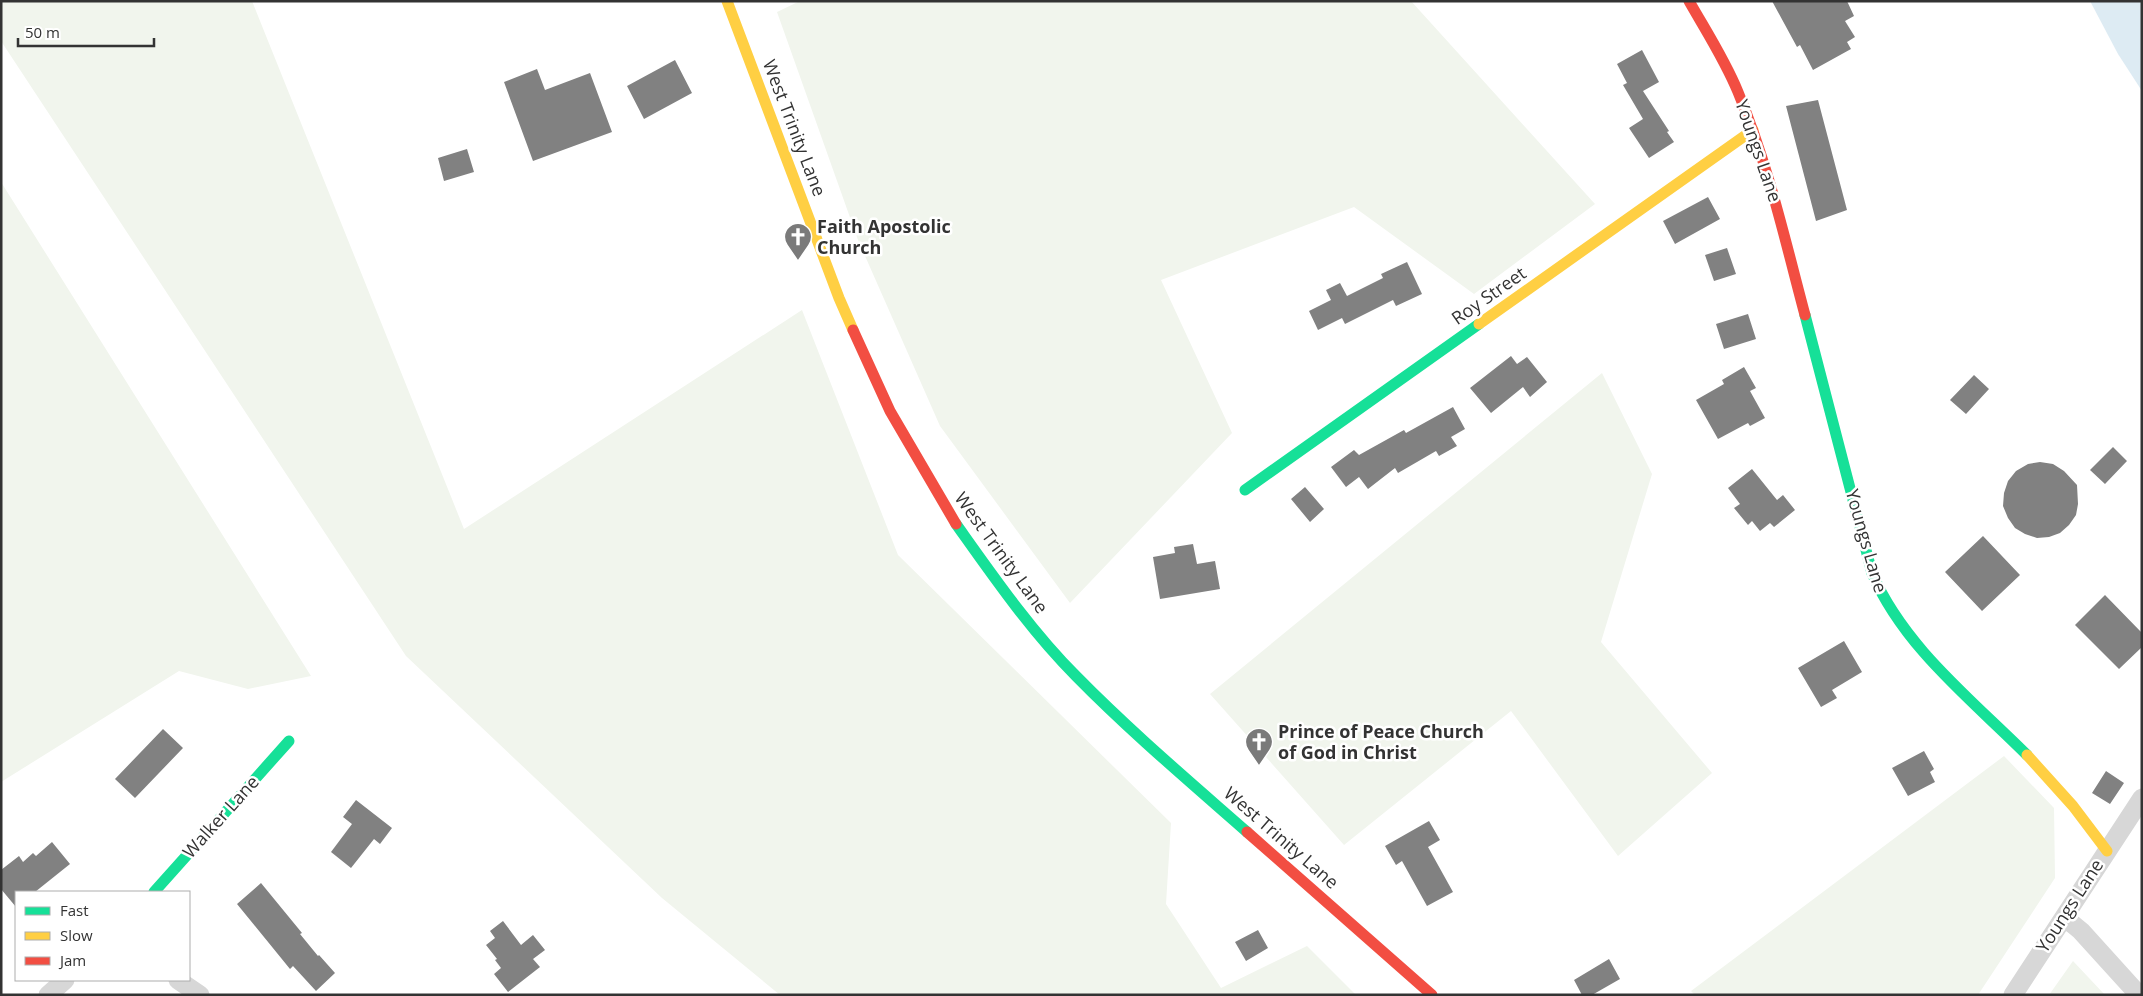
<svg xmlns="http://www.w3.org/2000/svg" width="2143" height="996" font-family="'Open Sans',sans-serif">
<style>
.green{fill:#f1f5ed}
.water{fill:#ddebf3}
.building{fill:#818181}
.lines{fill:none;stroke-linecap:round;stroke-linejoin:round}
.street{stroke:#d7d7d7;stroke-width:19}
.fast{stroke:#16e098;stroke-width:11}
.slow{stroke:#ffcf43;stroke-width:11}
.jam{stroke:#f24e42;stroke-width:11}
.labels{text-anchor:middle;stroke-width:5;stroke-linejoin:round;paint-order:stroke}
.street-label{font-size:18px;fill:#333;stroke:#fff}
.poi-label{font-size:18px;font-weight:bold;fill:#333;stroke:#fff;text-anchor:start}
</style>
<rect width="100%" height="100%" fill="#fff"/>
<path class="green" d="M 1,1 L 252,1 L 464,529 L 802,310 L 898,555 L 1171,823 L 1166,904 L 1221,988 L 1307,946 L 1356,995 L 780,995 L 662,898 L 406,656 L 1,41 Z
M 800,1 L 1411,1 L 1595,204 L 1474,294 L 1354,207 L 1161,280 L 1232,433 L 1070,603 L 940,426 L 858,240 L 777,12 Z
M 1,182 L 311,676 L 248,689 L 179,671 L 1,782 Z
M 1602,373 L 1652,474 L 1601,642 L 1712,773 L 1618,856 L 1511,711 L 1344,845 L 1210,694 Z
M 2004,756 L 2054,808 L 2055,878 L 1978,995 L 1695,995 L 1691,991 Z
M 2073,961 L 2105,995 L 2049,995 Z"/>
<path class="water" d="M 2090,1 L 2142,1 L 2142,91 L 2118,54 Z"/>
<path class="building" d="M 1772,1 L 1847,1 L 1854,16 L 1845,21 L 1855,37 L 1847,42 L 1851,49 L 1813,70 L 1800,45 L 1797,47 Z
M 1642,50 L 1659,82 L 1643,91 L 1669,131 L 1667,132 L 1674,142 L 1649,158 L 1629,128 L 1643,119 L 1623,85 L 1627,83 L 1617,64 Z
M 675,60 L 692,93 L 644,119 L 627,86 Z
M 537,69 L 545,90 L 590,73 L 612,132 L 533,161 L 504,82 Z
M 1818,100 L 1847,210 L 1816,221 L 1786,106 Z
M 467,149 L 474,172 L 444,181 L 438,158 Z
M 1708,197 L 1720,219 L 1675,244 L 1663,221 Z
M 1727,248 L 1736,274 L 1714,281 L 1705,255 Z
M 1407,262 L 1422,294 L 1396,306 L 1393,300 L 1345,324 L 1342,318 L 1318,330 L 1309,311 L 1331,300 L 1326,290 L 1340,283 L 1347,296 L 1383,278 L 1381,274 Z
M 1748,314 L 1756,339 L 1724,349 L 1716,324 Z
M 1511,356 L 1517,364 L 1527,357 L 1547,382 L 1530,397 L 1523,387 L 1491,413 L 1470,388 Z
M 1744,367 L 1756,388 L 1750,391 L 1765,418 L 1750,426 L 1748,423 L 1718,439 L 1696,400 L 1724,384 L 1722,380 Z
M 1974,375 L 1989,389 L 1966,414 L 1950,400 Z
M 1453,407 L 1465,429 L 1451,437 L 1457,446 L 1439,456 L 1436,451 L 1398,473 L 1395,468 L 1368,489 L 1359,477 L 1346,487 L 1331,467 L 1354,450 L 1359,455 L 1404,430 L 1406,433 Z
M 2113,447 L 2127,461 L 2105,484 L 2090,470 Z
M 2040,462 L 2053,464 L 2064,471 L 2077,485 L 2078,504 L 2076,515 L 2069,525 L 2060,533 L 2049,537 L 2037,538 L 2025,534 L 2015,528 L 2008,518 L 2003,506 L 2004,493 L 2008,481 L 2016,471 L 2028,464 Z
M 1752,469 L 1777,500 L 1783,495 L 1795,510 L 1774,527 L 1770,523 L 1760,531 L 1752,521 L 1748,525 L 1734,508 L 1740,504 L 1728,488 Z
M 1305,487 L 1324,509 L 1310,522 L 1291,499 Z
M 1983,536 L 2020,575 L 1982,611 L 1945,572 Z
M 1193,544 L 1197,564 L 1215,561 L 1220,589 L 1160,599 L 1153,557 L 1175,553 L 1174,547 Z
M 2105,595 L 2142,633 L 2142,647 L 2119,669 L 2075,625 Z
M 1844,641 L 1862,672 L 1832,690 L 1837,698 L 1821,707 L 1798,668 Z
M 163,729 L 183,748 L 135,798 L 115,779 Z
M 1924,751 L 1934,769 L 1930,772 L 1935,782 L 1908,796 L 1892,768 Z
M 2106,771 L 2124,783 L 2110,804 L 2092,793 Z
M 356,800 L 392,828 L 380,844 L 374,839 L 351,868 L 331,852 L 352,824 L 343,817 Z
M 1429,821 L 1440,840 L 1428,847 L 1453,892 L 1427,906 L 1402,861 L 1396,865 L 1385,846 Z
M 52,842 L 70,864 L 35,892 L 16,892 L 16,907 L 1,889 L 1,870 L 19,856 L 23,862 L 33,853 L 36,856 Z
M 261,883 L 302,933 L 300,934 L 318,956 L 319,955 L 335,973 L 316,991 L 293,966 L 290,969 L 237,904 Z
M 503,921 L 521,945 L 533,935 L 545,950 L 533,959 L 540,967 L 508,992 L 494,974 L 501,968 L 495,960 L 497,959 L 486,945 L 495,938 L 490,931 Z
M 1258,930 L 1268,948 L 1246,961 L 1235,942 Z
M 1609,959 L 1620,979 L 1592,995 L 1582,995 L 1574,980 Z"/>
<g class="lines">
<path class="street" d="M 2064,917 L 2081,931 L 2139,995
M 178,980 L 200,995
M 48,995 L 65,980
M 2013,995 L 2142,798"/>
<path class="fast" d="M 1805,315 L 1872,573 C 1904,647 1971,699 2027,755
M 1245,490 L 1479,324
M 956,524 C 993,576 1031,631 1076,676 C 1130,731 1189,781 1247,832
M 154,892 L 289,741"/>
<path class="slow" d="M 727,1 L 839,298 L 853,330
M 1479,324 L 1753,130
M 2027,755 L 2073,806 L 2107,851"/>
<path class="jam" d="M 1689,1 C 1706,31 1725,60 1738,92 C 1768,164 1785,240 1805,315
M 853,330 L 890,411 L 956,524
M 1247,832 L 1432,995"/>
</g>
<defs>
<symbol id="church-pin" viewBox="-11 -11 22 30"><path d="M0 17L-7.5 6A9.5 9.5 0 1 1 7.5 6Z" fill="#7a7a7a" stroke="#fff"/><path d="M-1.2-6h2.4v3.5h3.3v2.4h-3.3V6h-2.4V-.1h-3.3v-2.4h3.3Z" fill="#fff"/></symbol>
</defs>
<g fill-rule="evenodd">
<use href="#church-pin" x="782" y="221" width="32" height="43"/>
<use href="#church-pin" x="1243" y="726" width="32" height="43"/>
</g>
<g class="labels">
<g class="street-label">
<text transform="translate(794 128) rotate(69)" y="6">West Trinity Lane</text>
<text transform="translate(1758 151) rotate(71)" y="6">Youngs Lane</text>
<text transform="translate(1489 296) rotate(-35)" y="6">Roy Street</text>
<text transform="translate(1866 541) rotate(74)" y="6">Youngs Lane</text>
<text transform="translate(1001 553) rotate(54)" y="6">West Trinity Lane</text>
<text transform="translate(221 817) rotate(-48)" y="6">Walker Lane</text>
<text transform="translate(1281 838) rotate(41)" y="6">West Trinity Lane</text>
<text transform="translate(2070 906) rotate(-57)" y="6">Youngs Lane</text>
</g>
<g class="poi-label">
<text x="817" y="233">Faith Apostolic<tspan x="817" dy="21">Church</tspan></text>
<text x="1278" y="738">Prince of Peace Church<tspan x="1278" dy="21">of God in Christ</tspan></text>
</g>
</g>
<rect width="2143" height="996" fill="none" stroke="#333333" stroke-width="5"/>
<rect x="15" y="891" width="175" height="90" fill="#ffffff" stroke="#adadad"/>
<rect x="25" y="907" width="25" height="8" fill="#16e098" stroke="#adadad"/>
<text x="60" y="916" font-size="15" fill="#333333">Fast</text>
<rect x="25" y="932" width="25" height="8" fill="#ffcf43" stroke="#adadad"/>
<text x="60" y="941" font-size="15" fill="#333333">Slow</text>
<rect x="25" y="957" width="25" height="8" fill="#f24e42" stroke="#adadad"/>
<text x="60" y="966" font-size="15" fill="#333333">Jam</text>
<path d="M18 38v8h136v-8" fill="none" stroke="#333333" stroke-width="2.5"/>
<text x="25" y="38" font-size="15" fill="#333333" stroke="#ffffff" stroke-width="4" paint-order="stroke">50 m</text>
</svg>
